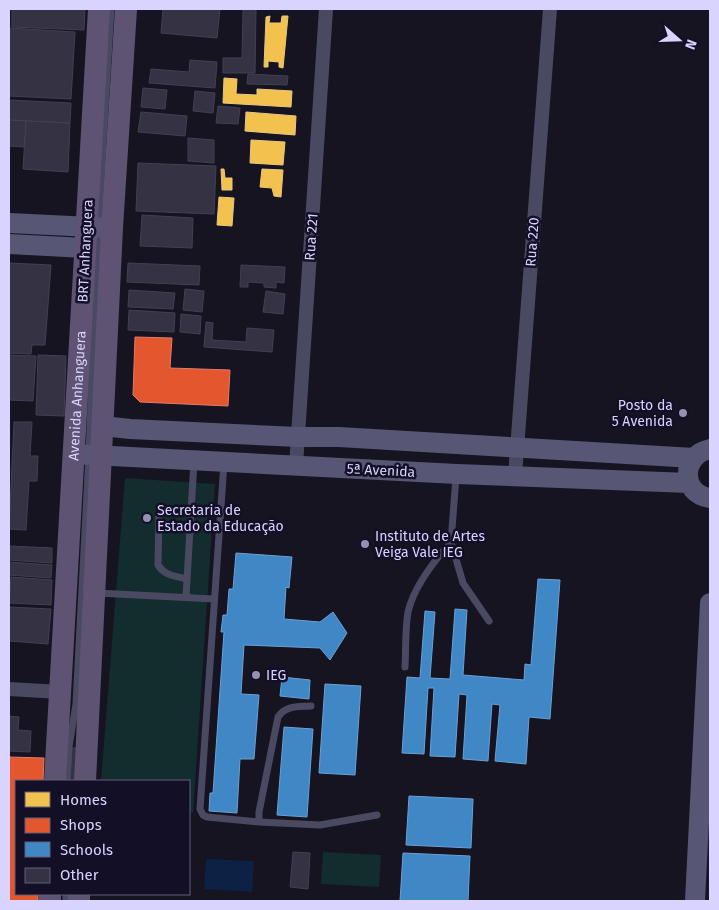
<svg xmlns="http://www.w3.org/2000/svg" width="719" height="910" font-family="'Fira Sans',sans-serif">
<style>
.green{fill:#132c2d}
.water{fill:#0d2144}
.homes{fill:#f2c14e;stroke:#eac783}
.shops{fill:#e4572e;stroke:#e17c6d}
.schools{fill:#3f88c5;stroke:#6d9fd6}
.building{fill:#343243;stroke:#433f54}
.lines{fill:none;stroke-linecap:round;stroke-linejoin:round}
.lane{stroke:#4a4962;stroke-width:7}
.street{stroke:#4a4962;stroke-width:14}
.secondary{stroke:#575674;stroke-width:20}
.primary{stroke:#5e5373;stroke-width:22}
.poi-dot{fill:#9591b1;stroke:#130f26;stroke-width:2}
.labels{text-anchor:middle;stroke-width:5;stroke-linejoin:round;paint-order:stroke}
.street-label{font-size:14px;fill:#d9d4ff;stroke:#130f26}
.poi-label{font-size:14px;fill:#d9d4ff;stroke:#130f26;text-anchor:start}
</style>
<rect width="100%" height="100%" fill="#161421"/>
<path class="green" d="M 125,478 L 215,484 L 193,813 L 189,812 L 189,781 L 101,781 Z
M 323,852 L 381,855 L 379,887 L 321,884 Z"/>
<path class="water" d="M 206,859 L 254,861 L 252,892 L 204,889 Z"/>
<path class="homes" d="M 270,16 L 269,23 L 281,23 L 282,16 L 288,16 L 283,68 L 279,67 L 279,62 L 268,61 L 268,67 L 264,67 L 266,17 Z
M 224,78 L 237,79 L 236,94 L 257,95 L 257,89 L 292,91 L 291,107 L 223,103 Z
M 246,112 L 296,116 L 295,135 L 245,131 Z
M 251,140 L 285,142 L 283,165 L 250,163 Z
M 221,169 L 224,169 L 225,178 L 232,178 L 232,190 L 222,190 Z
M 262,169 L 283,170 L 281,197 L 274,196 L 272,188 L 260,187 Z
M 219,197 L 234,198 L 232,226 L 217,225 Z"/>
<path class="shops" d="M 135,337 L 172,338 L 170,368 L 230,370 L 228,406 L 140,402 L 133,395 Z
M 9,757 L 44,758 L 43,781 L 16,781 L 16,894 L 38,894 L 38,901 L 9,901 Z"/>
<path class="schools" d="M 236,553 L 292,557 L 289,588 L 286,587 L 284,619 L 320,622 L 333,612 L 347,633 L 330,660 L 320,648 L 244,645 L 241,694 L 259,695 L 254,759 L 240,759 L 237,813 L 209,811 L 210,793 L 213,793 L 224,632 L 221,632 L 223,615 L 227,615 L 229,589 L 233,589 Z
M 538,579 L 560,580 L 550,719 L 529,717 L 526,764 L 495,761 L 500,705 L 492,704 L 488,761 L 463,759 L 467,695 L 459,694 L 455,757 L 430,756 L 434,688 L 428,688 L 424,754 L 402,753 L 407,677 L 420,678 L 425,611 L 435,612 L 430,678 L 450,679 L 455,609 L 467,610 L 463,675 L 524,680 L 525,664 L 531,665 Z
M 282,677 L 310,680 L 309,699 L 280,696 Z
M 325,684 L 361,686 L 355,775 L 319,773 Z
M 284,727 L 313,729 L 307,817 L 277,815 Z
M 409,796 L 473,799 L 471,848 L 406,845 Z
M 403,853 L 470,856 L 468,901 L 400,901 Z"/>
<path class="building" d="M 12,9 L 85,9 L 84,30 L 12,27 Z
M 163,9 L 220,9 L 217,38 L 161,33 Z
M 243,9 L 256,9 L 255,73 L 223,73 L 223,58 L 242,58 Z
M 9,28 L 75,32 L 71,99 L 9,96 Z
M 190,60 L 217,62 L 215,88 L 149,83 L 151,69 L 189,72 Z
M 248,74 L 288,76 L 287,85 L 247,84 Z
M 143,88 L 167,90 L 165,109 L 141,107 Z
M 195,91 L 215,93 L 213,113 L 193,111 Z
M 9,100 L 71,103 L 70,123 L 9,120 Z
M 218,106 L 240,108 L 238,124 L 216,123 Z
M 141,112 L 187,116 L 185,136 L 138,132 Z
M 9,120 L 26,121 L 24,147 L 9,146 Z
M 26,121 L 70,123 L 68,172 L 23,169 Z
M 188,138 L 214,140 L 214,163 L 188,161 Z
M 138,163 L 216,166 L 214,214 L 136,211 Z
M 142,215 L 193,218 L 192,248 L 140,246 Z
M 9,263 L 51,265 L 45,345 L 32,345 L 31,354 L 9,353 Z
M 128,263 L 200,266 L 199,285 L 127,282 Z
M 241,265 L 285,267 L 284,283 L 276,282 L 276,288 L 264,287 L 264,283 L 248,282 L 248,287 L 240,287 Z
M 185,289 L 204,291 L 202,312 L 183,310 Z
M 129,290 L 175,293 L 173,309 L 128,307 Z
M 266,291 L 285,294 L 283,314 L 263,312 Z
M 129,310 L 175,313 L 174,332 L 128,330 Z
M 181,314 L 201,316 L 200,334 L 180,332 Z
M 206,322 L 213,323 L 212,340 L 246,342 L 247,328 L 274,330 L 272,352 L 204,347 Z
M 9,355 L 36,356 L 33,401 L 9,400 Z
M 38,355 L 66,356 L 64,416 L 36,415 Z
M 14,422 L 32,422 L 30,456 L 38,456 L 37,481 L 29,481 L 26,530 L 9,529 Z
M 9,546 L 52,548 L 52,563 L 9,560 Z
M 9,562 L 52,565 L 51,578 L 9,575 Z
M 11,577 L 52,580 L 51,605 L 9,603 Z
M 9,607 L 51,609 L 48,644 L 9,641 Z
M 9,716 L 19,717 L 18,730 L 31,731 L 30,752 L 9,751 Z
M 71,748 L 79,748 L 77,781 L 69,781 Z
M 293,852 L 310,853 L 308,889 L 290,887 Z"/>
<g class="lines">
<path class="lane" d="M 224,463 L 200,809 L 203,815 L 207,817 L 259,822 L 259,812 L 278,717 C 286,705 298,707 311,706
M 456,477 L 451,542 L 463,583 L 489,621
M 159,515 L 158,565 C 165,576 175,576 187,579
M 97,593 L 214,599
M 186,597 L 194,461
M 405,667 C 406,649 405,629 408,612 C 414,586 434,561 451,542
M 67,781 L 69,747 L 76,704 L 89,455 L 98,227 L 111,9
M 259,822 L 320,825 L 377,815
M 66,901 L 66,894"/>
<path class="street" d="M 296,466 L 326,9
M 515,476 L 550,9
M 9,689 L 60,692"/>
<path class="secondary" d="M 9,223 L 112,228
M 9,244 L 85,248
M 103,426 L 130,429 L 298,437 L 339,437 L 694,458
M 710,449 C 681,455 680,494 710,498
M 73,454 L 457,474 L 689,483
M 695,901 L 710,603"/>
<g class="primary">
<path id="s1" d="M 55,781 L 99,9"/>
<path d="M 85,781 L 112,228 L 126,9"/>
<path d="M 50,901 L 50,894"/>
<path d="M 79,901 L 79,894"/>
</g>
</g>
<g class="poi-dot">
<circle cx="683" cy="413" r="5"/>
<circle cx="147" cy="518" r="5"/>
<circle cx="365" cy="544" r="5"/>
<circle cx="256" cy="675" r="5"/>
</g>
<g class="labels">
<g class="street-label">
<text transform="translate(311 237) rotate(-86)" y="5">Rua 221</text>
<text transform="translate(532 242) rotate(-86)" y="5">Rua 220</text>
<text transform="translate(85 251) rotate(-87)" y="5">BRT Anhanguera</text>
<text dy="5" stroke="none"><textPath href="#s1" startOffset="386">Avenida Anhanguera</textPath></text>
<text transform="translate(381 470) rotate(3)" y="5">5ª Avenida</text>
</g>
<g class="poi-label">
<text x="673" y="410" text-anchor="end">Posto da<tspan x="673" dy="16">5 Avenida</tspan></text>
<text x="157" y="515">Secretaria de<tspan x="157" dy="16">Estado da Educação</tspan></text>
<text x="375" y="541">Instituto de Artes<tspan x="375" dy="16">Veiga Vale IEG</tspan></text>
<text x="266" y="680">IEG</text>
</g>
</g>
<rect width="719" height="910" fill="none" stroke="#d9d4ff" stroke-width="20"/>
<rect x="15" y="780" width="175" height="115" fill="#130f26" stroke="#625e7d"/>
<rect x="25" y="792" width="25" height="15" fill="#f2c14e" stroke="#625e7d"/>
<text x="60" y="805" font-size="15" fill="#d9d4ff">Homes</text>
<rect x="25" y="818" width="25" height="15" fill="#e4572e" stroke="#625e7d"/>
<text x="60" y="830" font-size="15" fill="#d9d4ff">Shops</text>
<rect x="25" y="842" width="25" height="15" fill="#3f88c5" stroke="#625e7d"/>
<text x="60" y="855" font-size="15" fill="#d9d4ff">Schools</text>
<rect x="25" y="868" width="25" height="15" fill="#343243" stroke="#625e7d"/>
<text x="60" y="880" font-size="15" fill="#d9d4ff">Other</text>
<g transform="translate(679 40) rotate(110)" stroke="#130f26" stroke-width="4" paint-order="stroke">
<path d="M0-4L9 19L0 12L-9 19Z" fill="#d9d4ff"/>
<text y="-8" font-size="14" font-weight="bold" text-anchor="middle" fill="#d9d4ff">N</text>
</g>
</svg>
